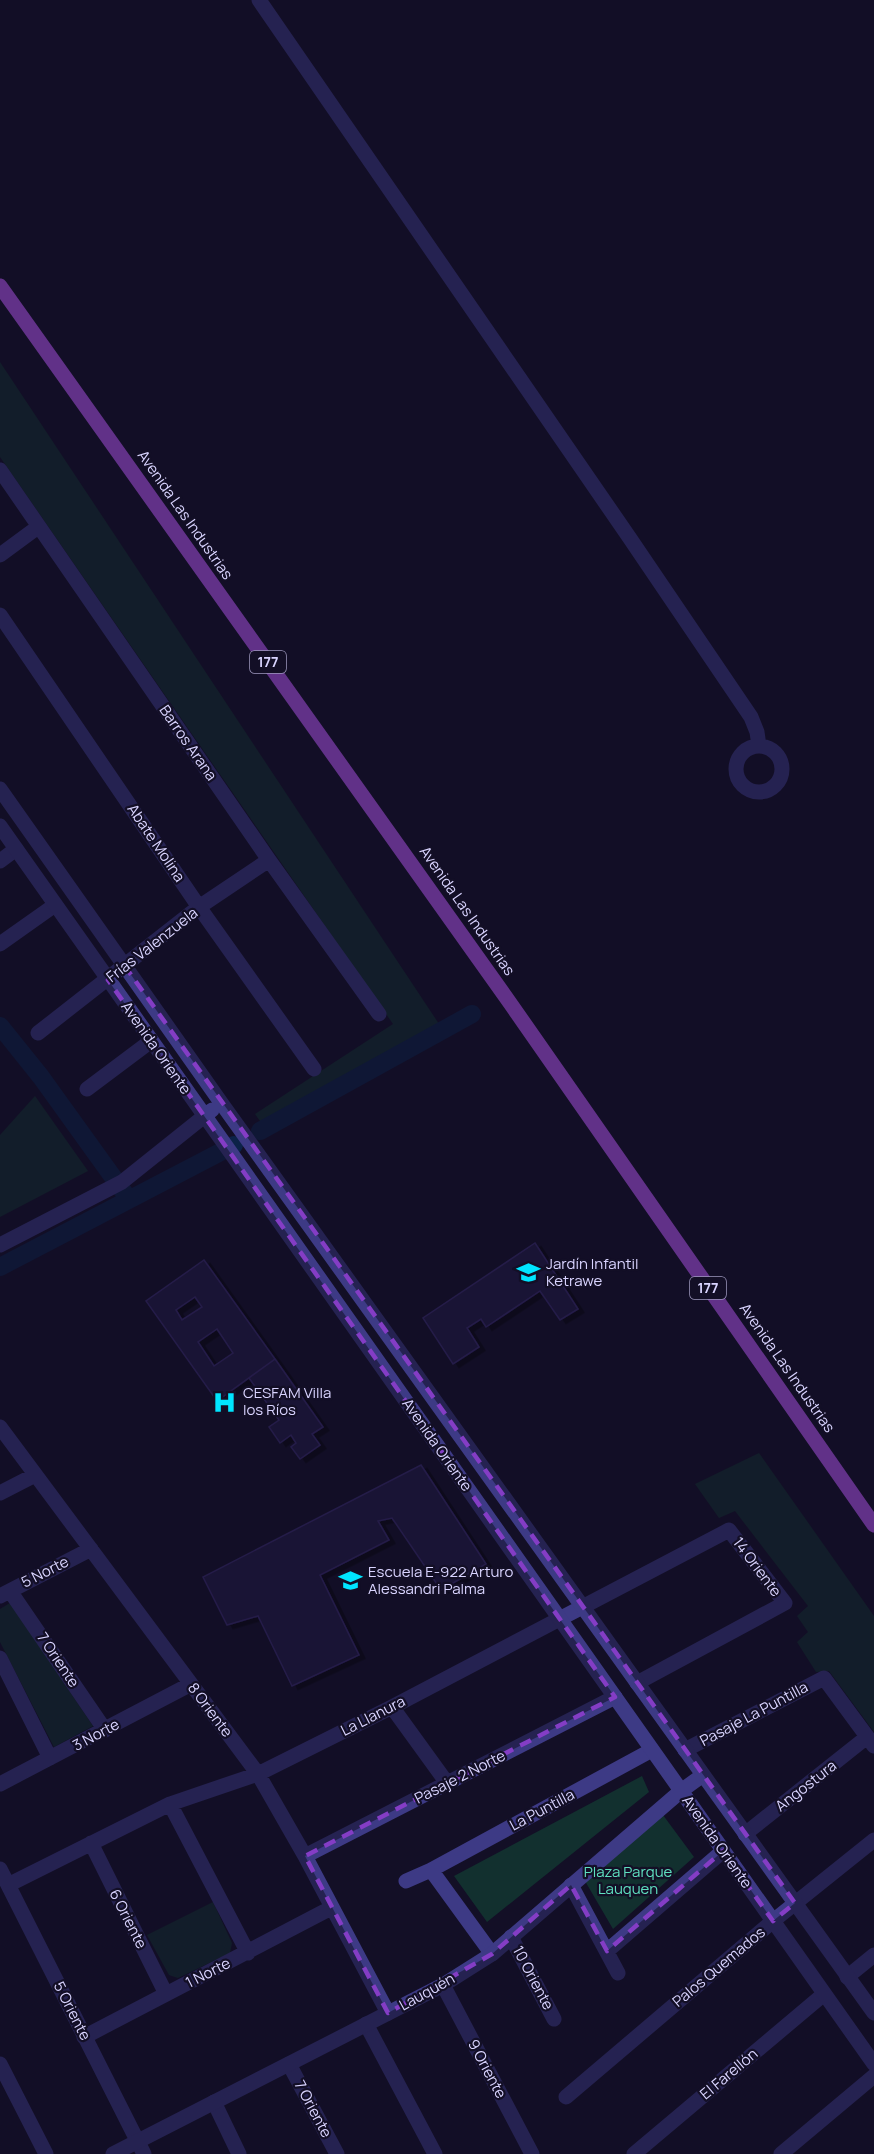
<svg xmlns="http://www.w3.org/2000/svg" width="874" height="2154" font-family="Manrope,sans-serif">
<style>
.green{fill:#12302f}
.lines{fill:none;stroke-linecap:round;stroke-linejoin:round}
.canal{stroke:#0c2248;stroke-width:18}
.building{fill:#241b47;stroke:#3b2d73;stroke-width:1.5;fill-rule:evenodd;filter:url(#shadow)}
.minor{stroke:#3d3a85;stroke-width:15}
.tertiary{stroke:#3d3a85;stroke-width:15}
.primary{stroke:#c25bff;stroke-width:15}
.marked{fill:none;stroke:#843dc5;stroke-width:4.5;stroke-dasharray:12 8;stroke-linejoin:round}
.labels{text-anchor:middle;stroke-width:4.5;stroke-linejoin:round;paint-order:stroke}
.shield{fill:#130f26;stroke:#9e99be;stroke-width:1.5}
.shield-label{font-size:14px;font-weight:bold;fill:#d9d4ff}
.street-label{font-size:15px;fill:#d9d4ff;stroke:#130f26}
.poi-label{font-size:15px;fill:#d9d4ff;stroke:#130f26;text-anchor:start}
.park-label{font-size:15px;fill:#5fe0c0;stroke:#130f26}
</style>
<defs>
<filter id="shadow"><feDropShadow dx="6" dy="3.5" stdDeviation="0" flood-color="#0009"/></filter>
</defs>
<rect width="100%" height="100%" fill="#130f26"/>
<path class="green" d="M 0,362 L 443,1030 L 265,1128 L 255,1114 L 393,1024 L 0,457 Z
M 35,1096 L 88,1171 L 0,1217 L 0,1135 Z
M 759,1453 L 874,1616 L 874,1732 L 829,1671 L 816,1672 L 797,1642 L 808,1632 L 797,1616 L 808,1606 L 735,1511 L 719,1518 L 695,1484 Z
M 10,1603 L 93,1726 L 54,1747 L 0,1642 L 0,1609 Z
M 642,1776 L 649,1792 L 487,1922 L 454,1876 Z
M 663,1815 L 694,1857 L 613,1929 L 585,1881 Z
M 213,1902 L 232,1943 L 230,1953 L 178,1978 L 169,1975 L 147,1935 Z"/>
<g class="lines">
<path class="canal" d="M 0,1026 L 41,1077 L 128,1198
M 260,1131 L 472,1014
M 0,1267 L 234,1145"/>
</g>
<path class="building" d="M 535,1243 L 578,1309 L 560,1320 L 540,1291 L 486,1327 L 481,1319 L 467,1328 L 479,1347 L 453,1364 L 423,1318 Z
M 204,1260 L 275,1359 L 217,1401 L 146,1301 ZM 195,1297 L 202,1307 L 182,1320 L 176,1310 ZM 217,1329 L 233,1353 L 214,1366 L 198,1342 Z
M 275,1359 L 323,1427 L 312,1434 L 320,1445 L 300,1459 L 291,1447 L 296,1443 L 291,1435 L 280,1443 L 269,1427 L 279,1420 L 249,1378 Z
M 421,1465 L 486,1564 L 441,1590 L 392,1518 L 378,1521 L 389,1540 L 320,1575 L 359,1655 L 292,1686 L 258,1616 L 227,1625 L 203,1577 Z"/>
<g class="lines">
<path class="minor" d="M 259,0 L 629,537 L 751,717 L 757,732 L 759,746
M 0,470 L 269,860 L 379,1014
M 0,555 L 38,527
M 0,615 L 199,907 L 314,1069
M736 769a23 23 0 1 1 46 0a23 23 0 1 1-46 0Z
M 0,861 L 16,849
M 0,944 L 55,905
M 38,1033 L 199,907 L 269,860
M 87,1089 L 151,1041
M 0,1427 L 258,1774 L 305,1856 L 388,2013
M 0,1493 L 35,1475
M 10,1591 L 105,1730
M 0,1596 L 91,1549
M 0,1658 L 50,1758
M 392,1707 L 447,1783
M 685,1750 L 824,1678 L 874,1746
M 0,1784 L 191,1684
M 170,1804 L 248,1953
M 745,1834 L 867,1737
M 91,1843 L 166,1994
M 305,1856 L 615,1697
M 0,1869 L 144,2154
M 431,1870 L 492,1954
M 406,1881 L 431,1870 L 652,1750
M 8,1885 L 170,1804 L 258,1774 L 392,1707 L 729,1530 L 785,1603 L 637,1683
M 571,1885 L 618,1973
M 511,1937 L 554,2019
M 607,1951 L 723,1851
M 847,1977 L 874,1955
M 443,1985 L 532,2154
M 366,2024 L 435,2154
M 84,2037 L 331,1908
M 0,2064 L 46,2154
M 289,2064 L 337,2154
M 566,2097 L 773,1921 L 874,1840
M 214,2102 L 239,2154
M 634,2154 L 824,1994
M 781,2154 L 874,2076"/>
<path class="tertiary" d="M 0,789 L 222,1104 L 874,2013
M 0,826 L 874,2064
M 0,1245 L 122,1182 L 212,1110
M 113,2154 L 443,1985 L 492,1954 L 681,1791 L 703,1775"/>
<path class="primary" d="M 0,286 L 510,1003 L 874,1525"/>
</g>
<path d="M0 0H874V2154H0ZM 124,965 L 795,1903 L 773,1921 L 723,1851 L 607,1951 L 571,1885 L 492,1954 L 388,2013 L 305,1856 L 615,1697 L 108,980 Z" fill="#130f26" fill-opacity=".55" fill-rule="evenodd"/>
<path class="marked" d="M 124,965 L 795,1903 L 773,1921 L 723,1851 L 607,1951 L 571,1885 L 492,1954 L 388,2013 L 305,1856 L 615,1697 L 108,980 Z"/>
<defs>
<symbol id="school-bare" viewBox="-9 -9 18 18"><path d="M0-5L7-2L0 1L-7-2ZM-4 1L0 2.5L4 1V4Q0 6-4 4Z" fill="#00e5ff" stroke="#130f26" stroke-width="2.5" paint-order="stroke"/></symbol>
<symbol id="hospital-bare" viewBox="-9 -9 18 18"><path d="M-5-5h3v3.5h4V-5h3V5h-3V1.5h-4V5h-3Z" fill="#00e5ff" stroke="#130f26" stroke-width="2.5" paint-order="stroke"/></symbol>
</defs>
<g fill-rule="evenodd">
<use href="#school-bare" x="512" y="1256" width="33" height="33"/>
<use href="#hospital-bare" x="208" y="1386" width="33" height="33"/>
<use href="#school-bare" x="334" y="1564" width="33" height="33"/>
</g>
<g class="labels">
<g class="shield">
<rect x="250" y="651" width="36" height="22" rx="4.5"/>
<rect x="690" y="1277" width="36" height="22" rx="4.5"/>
</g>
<g class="shield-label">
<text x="268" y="667">177</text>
<text x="708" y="1293">177</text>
</g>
<g class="street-label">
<text transform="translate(185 515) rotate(55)" y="5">Avenida Las Industrias</text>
<text transform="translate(188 743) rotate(55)" y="5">Barros Arana</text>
<text transform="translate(156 843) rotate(56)" y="5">Abate Molina</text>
<text transform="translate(467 911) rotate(55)" y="5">Avenida Las Industrias</text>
<text transform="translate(152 945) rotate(-38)" y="5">Frías Valenzuela</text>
<text transform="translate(156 1048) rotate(55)" y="5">Avenida Oriente</text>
<text transform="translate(787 1368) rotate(55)" y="5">Avenida Las Industrias</text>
<text transform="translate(437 1445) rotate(55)" y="5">Avenida Oriente</text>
<text transform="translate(757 1567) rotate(53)" y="5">14 Oriente</text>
<text transform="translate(45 1572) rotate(-27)" y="5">5 Norte</text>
<text transform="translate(58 1660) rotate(56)" y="5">7 Oriente</text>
<text transform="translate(210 1710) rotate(53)" y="5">8 Oriente</text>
<text transform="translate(754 1714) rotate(-28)" y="5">Pasaje La Puntilla</text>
<text transform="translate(373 1716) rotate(-27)" y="5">La Llanura</text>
<text transform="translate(96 1735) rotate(-28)" y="5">3 Norte</text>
<text transform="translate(460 1777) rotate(-27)" y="5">Pasaje 2 Norte</text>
<text transform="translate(806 1786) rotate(-38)" y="5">Angostura</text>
<text transform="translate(542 1810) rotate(-28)" y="5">La Puntilla</text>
<text transform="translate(717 1842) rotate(55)" y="5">Avenida Oriente</text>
<text transform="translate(128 1919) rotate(63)" y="5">6 Oriente</text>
<text transform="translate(719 1967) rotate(-40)" y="5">Palos Quemados</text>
<text transform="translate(208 1973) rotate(-27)" y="5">1 Norte</text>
<text transform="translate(533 1978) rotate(62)" y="5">10 Oriente</text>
<text transform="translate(427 1992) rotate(-29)" y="5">Lauquén</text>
<text transform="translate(72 2011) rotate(63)" y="5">5 Oriente</text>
<text transform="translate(487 2069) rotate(62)" y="5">9 Oriente</text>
<text transform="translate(729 2074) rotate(-40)" y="5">El Farellón</text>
<text transform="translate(313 2109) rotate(62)" y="5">7 Oriente</text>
</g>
<g class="poi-label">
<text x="546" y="1269">Jardín Infantil<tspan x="546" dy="17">Ketrawe</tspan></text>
<text x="243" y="1398">CESFAM Villa<tspan x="243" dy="17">los Ríos</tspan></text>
<text x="368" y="1577">Escuela E-922 Arturo<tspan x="368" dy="17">Alessandri Palma</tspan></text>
</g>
<g class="park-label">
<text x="628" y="1877">Plaza Parque<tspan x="628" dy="17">Lauquen</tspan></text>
</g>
</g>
</svg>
